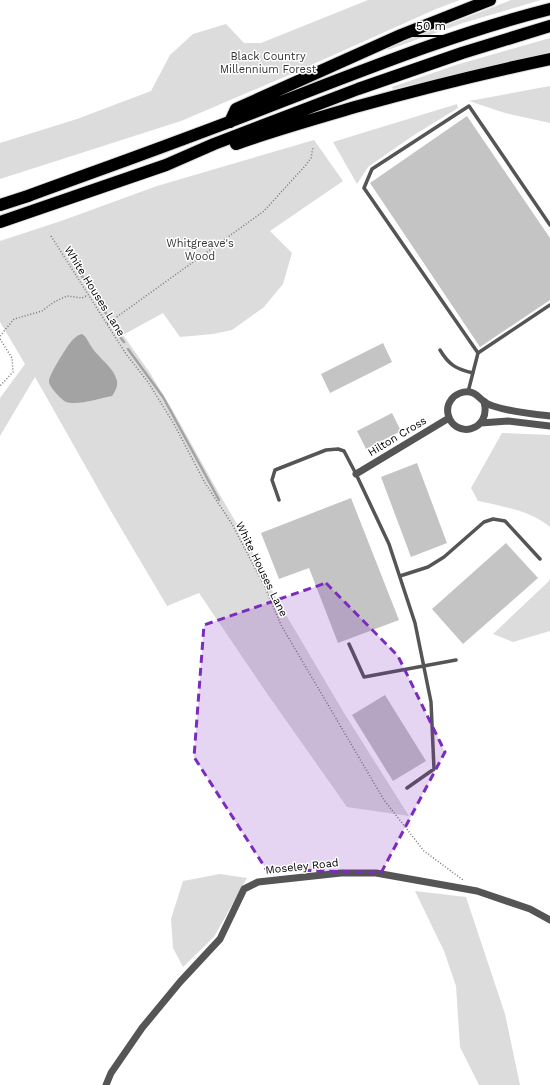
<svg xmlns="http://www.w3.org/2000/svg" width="550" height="1085" font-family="'Work Sans',sans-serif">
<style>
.green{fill:#dcdcdc}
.water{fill:#a3a3a3}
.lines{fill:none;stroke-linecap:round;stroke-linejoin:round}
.stream{stroke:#a3a3a3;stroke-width:2.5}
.building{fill:#c4c4c4}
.highway-casing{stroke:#dbdbdb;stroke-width:14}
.path{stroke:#777;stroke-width:1.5;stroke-dasharray:1 2;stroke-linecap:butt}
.lane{stroke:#555;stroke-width:3.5}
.street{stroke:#555;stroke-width:7}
.highway{stroke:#000;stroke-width:12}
.marked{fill:#7b2cbf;fill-opacity:0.2;stroke:#7b2cbf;stroke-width:3;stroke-dasharray:8 5;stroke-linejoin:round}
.labels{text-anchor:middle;stroke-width:3;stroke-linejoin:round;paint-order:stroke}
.park-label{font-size:11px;fill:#333;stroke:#fff}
.street-label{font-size:11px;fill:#000;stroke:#fff}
</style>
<rect width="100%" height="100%" fill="#fff"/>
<path class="green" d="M 368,0 L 460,0 L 436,9 L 289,75 L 181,121 L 0,179 L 0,143 L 77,119 L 151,91 L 170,55 L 193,34 L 226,24 L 244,43 L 261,43 Z
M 511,0 L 541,0 L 463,23 L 388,50 L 387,48 Z
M 550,38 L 550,52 L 393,89 L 392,87 L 459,64 Z
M 550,86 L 550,123 L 505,113 L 469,101 Z
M 457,104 L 458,108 L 414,135 L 368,167 L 357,184 L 333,142 Z
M 314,140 L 343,181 L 270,231 L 292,253 L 283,284 L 264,307 L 232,330 L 213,334 L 180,337 L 163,313 L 123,335 L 150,373 L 173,411 L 217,490 L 248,543 L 276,598 L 344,713 L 409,816 L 347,807 L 266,692 L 199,593 L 167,606 L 112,513 L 35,377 L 0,436 L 0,398 L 25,364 L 0,322 L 0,241 L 61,221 L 157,186 Z
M 502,433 L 550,435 L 550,527 C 532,511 501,506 478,501 L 471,488 Z
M 550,578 L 550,631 L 513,642 L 493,634 L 549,581 Z
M 220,874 L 247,878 L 214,937 L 183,967 L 173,948 L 171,919 L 183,881 Z
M 415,891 L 466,897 L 505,1014 L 520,1085 L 479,1085 L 460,1047 L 456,986 L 444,951 Z"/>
<path class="water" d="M 82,334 C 87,337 88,342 91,346 C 98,358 114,367 117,381 C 118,386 115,392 112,396 C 100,398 78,406 66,402 C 62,400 48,386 49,381 C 49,375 66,348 70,343 C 73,339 77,335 82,334 Z"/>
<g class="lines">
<path class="stream" d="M 72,263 L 94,292 L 117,333 L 124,342
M 128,349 L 163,397 L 219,500"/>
</g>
<path class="building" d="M 467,116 L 550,238 L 550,300 L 480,347 L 370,183 Z
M 383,343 L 392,362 L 330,393 L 321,374 Z
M 392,413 L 401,431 L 366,449 L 357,431 Z
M 417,463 L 447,543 L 411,557 L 381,477 Z
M 351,498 L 399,620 L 338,643 L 309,568 L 279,579 L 261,533 Z
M 506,543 L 538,578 L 463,644 L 432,609 Z
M 385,695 L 426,761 L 393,781 L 352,715 Z"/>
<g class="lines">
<defs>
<path id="highway" d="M 230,122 L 236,109 L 401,35 L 490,0
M 236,144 C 275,130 315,119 355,107 C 420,89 484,73 550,59
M 0,205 L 28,196 C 110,166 192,137 273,105 C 364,70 455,33 550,9
M 0,222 L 166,165 L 214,144 L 358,89 L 462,53 L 550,26"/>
</defs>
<use href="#highway" class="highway-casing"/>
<path class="path" d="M 51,236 L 126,354 L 148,382 L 174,424 L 205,483 L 232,524 L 265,587 L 281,625 L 384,800 L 424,851 L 463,880
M 107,324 L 264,211 L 305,166 L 311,158 L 313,147
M 0,336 L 14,319 L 42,311 L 54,302 L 67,296 L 82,298 L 88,295
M 0,339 L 12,358 L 13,372 L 0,386"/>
<path class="lane" d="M 440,350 C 449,365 456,369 473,373
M 478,353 L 364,188 L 372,169 L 469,106 L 550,225
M 468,392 L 478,353 L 550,305
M 279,500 L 272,480 L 275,470 L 326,450 L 338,449 L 344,451 L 356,474 L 389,544 L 415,623 L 431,702 L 434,769 L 407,788
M 400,576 L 428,567 L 444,557 L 484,522 L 493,519 L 505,521 L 540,559
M 349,644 L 364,677 L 456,660"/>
<path class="street" d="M 484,402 C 492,431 454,440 448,414 C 447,409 448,404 451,400 C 455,394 463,391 470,392 C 477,393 479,399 485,402 C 487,404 490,405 493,406 C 511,412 531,414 550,416
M 481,423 L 508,421 L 550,426
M 356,474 L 449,418
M 106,1085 L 111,1073 L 142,1028 L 180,982 L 220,939 L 244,889 L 258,882 L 341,873 L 376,873 L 477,891 L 530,909 L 550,920"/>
<use href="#highway" class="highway"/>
</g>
<path class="marked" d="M 326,583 L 398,656 L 445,752 L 381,873 L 266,869 L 194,757 L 204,625 Z"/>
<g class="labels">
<g class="park-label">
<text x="268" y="60">Black Country<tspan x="268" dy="13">Millennium Forest</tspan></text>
<text x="200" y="247">Whitgreave's<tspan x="200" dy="13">Wood</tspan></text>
</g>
<g class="street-label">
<text transform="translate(95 291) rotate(58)" y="4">White Houses Lane</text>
<text transform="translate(397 436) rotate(-31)" y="4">Hilton Cross</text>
<text transform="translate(262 569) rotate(64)" y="4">White Houses Lane</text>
<text transform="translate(302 866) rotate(-6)" y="4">Moseley Road</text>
</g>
</g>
<path d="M410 30v6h64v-6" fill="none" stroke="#000000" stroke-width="2"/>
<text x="416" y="30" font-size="12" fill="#000000" stroke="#ffffff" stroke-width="3" paint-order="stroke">50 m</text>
</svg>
